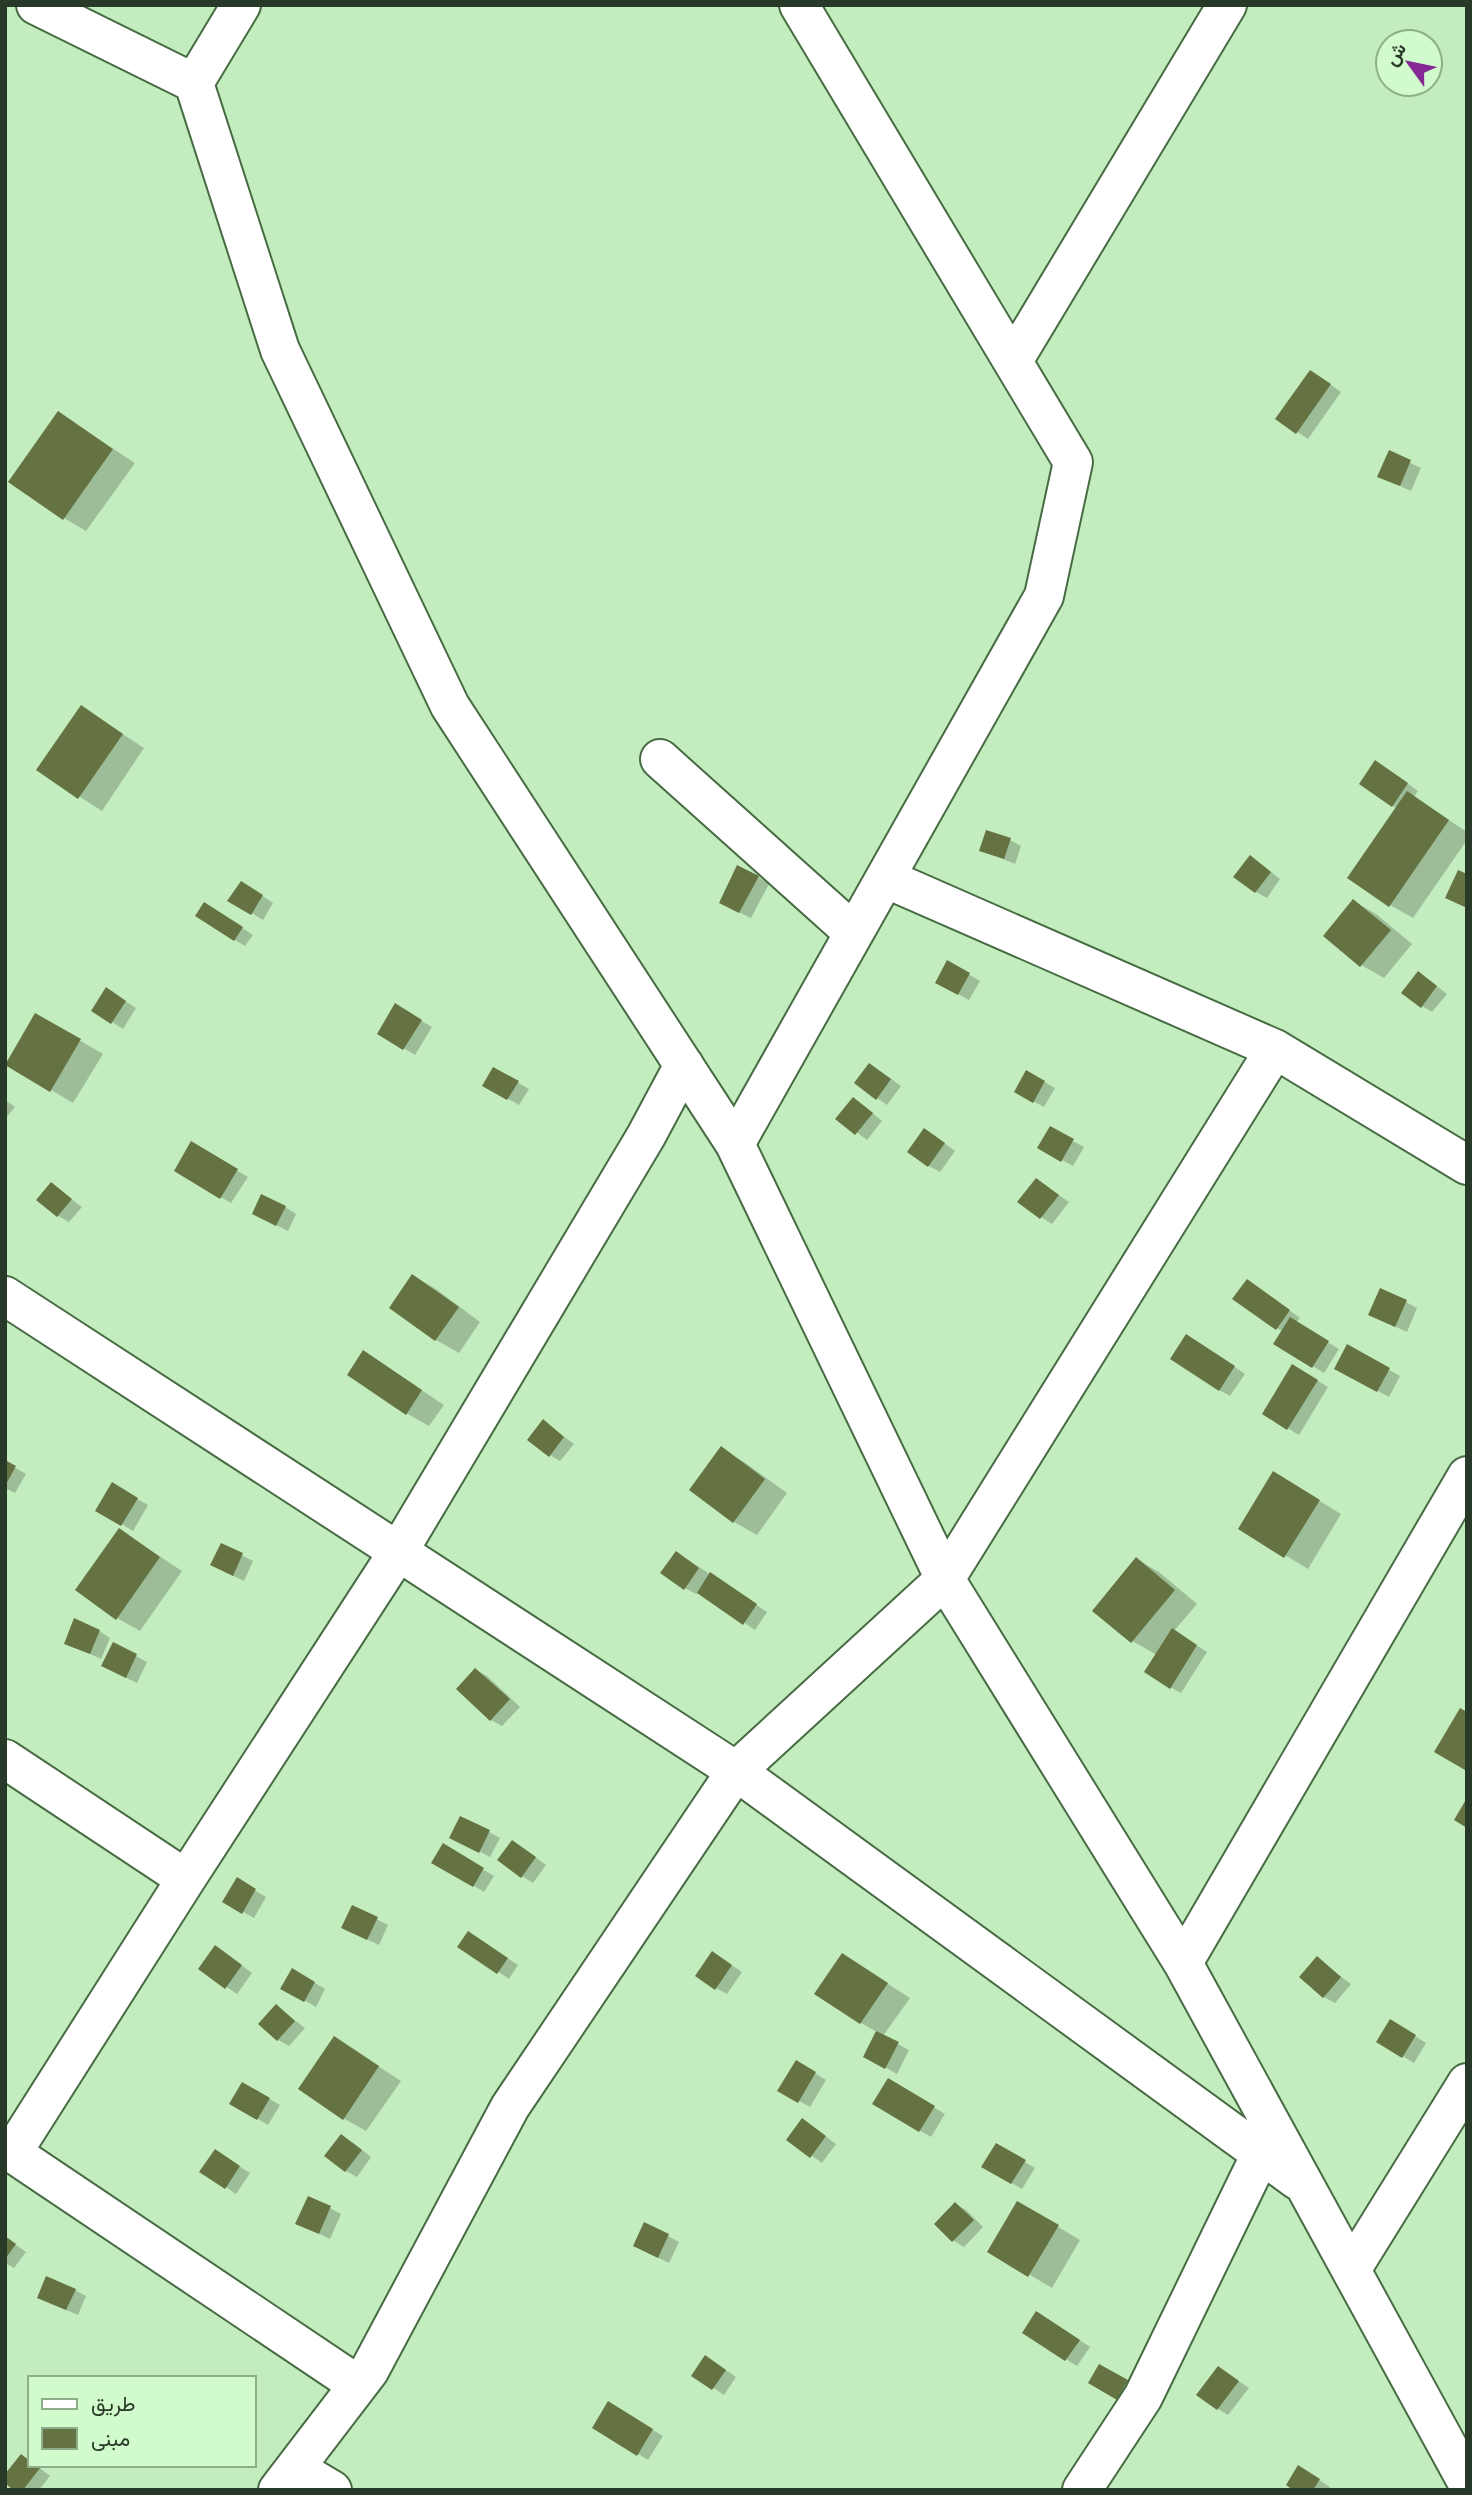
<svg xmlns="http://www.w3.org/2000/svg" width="1472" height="2495" font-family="Karla,Vazirmatn,sans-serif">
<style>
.shadow{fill:#0003}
.building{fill:#647341}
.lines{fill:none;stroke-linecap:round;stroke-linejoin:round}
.minor-casing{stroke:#476b43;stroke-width:42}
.minor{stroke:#fff;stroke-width:38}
</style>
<rect width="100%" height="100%" fill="#c4edbf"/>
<path class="shadow" d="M 1321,378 L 1341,392 L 1308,439 L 1278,419 Z
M 58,413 L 135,463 L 86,531 L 64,518 Z
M 1389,453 L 1421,468 L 1411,491 L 1380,477 Z
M 81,707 L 144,748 L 102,811 L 38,770 Z
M 1387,769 L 1418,791 L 1414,797 L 1467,832 L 1467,840 L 1413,918 L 1390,905 L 1397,808 L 1393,806 Z
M 1010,840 L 1021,846 L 1015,864 L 981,850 Z
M 1261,864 L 1280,879 L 1267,898 L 1256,892 Z
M 758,877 L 769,884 L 751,918 L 732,909 Z
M 252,889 L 273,903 L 263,920 L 230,900 Z
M 1353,901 L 1376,914 L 1412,944 L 1384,978 L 1361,965 Z
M 216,911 L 253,935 L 245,946 L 235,940 Z
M 948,962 L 980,981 L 969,1000 L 937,982 Z
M 1429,980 L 1447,994 L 1432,1012 L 1422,1006 Z
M 117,996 L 136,1008 L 123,1029 L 93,1010 Z
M 396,1006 L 432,1027 L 415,1055 L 379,1033 Z
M 36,1015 L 103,1054 L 73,1103 L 7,1064 Z
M 494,1069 L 529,1089 L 519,1105 L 484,1085 Z
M 880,1071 L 901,1086 L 887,1105 L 877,1098 Z
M 1027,1072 L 1055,1088 L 1044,1107 L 1016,1092 Z
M 5,1100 L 15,1107 L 5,1119 Z
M 864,1106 L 882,1121 L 867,1140 L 838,1118 Z
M 1050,1129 L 1084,1147 L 1073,1166 L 1039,1148 Z
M 936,1137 L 955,1151 L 940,1172 L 929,1166 Z
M 192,1144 L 248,1177 L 231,1203 L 176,1171 Z
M 1036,1180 L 1069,1202 L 1052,1224 L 1041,1217 Z
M 51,1184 L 82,1207 L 69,1222 L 58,1216 Z
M 285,1207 L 296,1214 L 288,1231 L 266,1220 Z
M 413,1276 L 436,1289 L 480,1322 L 459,1353 L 436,1340 Z
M 1258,1288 L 1300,1318 L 1296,1323 L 1339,1349 L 1324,1373 L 1276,1344 L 1283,1332 L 1277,1328 Z
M 1406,1302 L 1417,1308 L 1407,1332 L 1381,1320 Z
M 1198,1342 L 1245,1374 L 1230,1396 L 1219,1390 Z
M 1347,1347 L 1400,1376 L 1389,1397 L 1336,1368 Z
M 364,1352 L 444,1405 L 429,1426 L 406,1413 Z
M 1293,1366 L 1328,1387 L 1299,1435 L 1264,1414 Z
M 544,1422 L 574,1444 L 560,1461 L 550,1455 Z
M 721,1449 L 744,1462 L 787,1493 L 757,1535 L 734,1522 L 691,1490 Z
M 5,1462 L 26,1474 L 15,1493 L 5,1488 Z
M 113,1485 L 148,1505 L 133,1531 L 98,1510 Z
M 1295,1486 L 1341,1514 L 1308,1569 L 1240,1528 Z
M 120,1530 L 182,1571 L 140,1631 L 117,1618 Z
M 221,1545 L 253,1561 L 244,1581 L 223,1571 Z
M 687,1559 L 767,1612 L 755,1630 L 698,1592 L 696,1594 L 685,1588 Z
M 1136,1559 L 1159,1572 L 1197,1604 L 1174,1631 L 1207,1652 L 1181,1693 L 1170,1687 L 1157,1655 L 1132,1641 L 1094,1610 Z
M 99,1631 L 110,1638 L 101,1659 L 66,1643 Z
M 114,1644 L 147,1662 L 137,1683 L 114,1672 Z
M 476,1670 L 487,1676 L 520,1707 L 502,1726 L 491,1720 L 458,1689 Z
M 1467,1714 L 1467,1769 L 1437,1751 Z
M 489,1832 L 500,1838 L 490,1857 L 463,1843 Z
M 443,1846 L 494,1876 L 484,1892 L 434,1862 Z
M 523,1848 L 546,1865 L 533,1883 L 522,1876 Z
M 237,1880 L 266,1897 L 254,1918 L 225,1902 Z
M 353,1907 L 388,1925 L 379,1945 L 354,1933 Z
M 480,1940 L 518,1965 L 509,1979 L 460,1946 Z
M 226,1954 L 252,1973 L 237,1994 L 200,1969 Z
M 843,1955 L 910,1998 L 883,2036 L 909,2050 L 897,2074 L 865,2056 L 877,2032 L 861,2023 Z
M 723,1959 L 742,1972 L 727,1994 L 716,1988 Z
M 1317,1959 L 1351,1984 L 1335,2003 L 1324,1997 Z
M 293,1970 L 325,1989 L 316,2007 L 282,1988 Z
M 276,2006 L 305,2028 L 289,2046 L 278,2040 Z
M 1391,2021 L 1426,2043 L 1414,2063 L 1378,2041 Z
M 335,2038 L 401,2081 L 366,2131 L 343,2118 Z
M 797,2062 L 826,2080 L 810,2107 L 779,2090 Z
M 888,2080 L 945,2114 L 931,2137 L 874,2103 Z
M 243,2084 L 280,2105 L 268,2125 L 232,2104 Z
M 813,2127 L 836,2144 L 822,2163 L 788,2139 Z
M 352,2142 L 371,2157 L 357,2177 L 346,2171 Z
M 996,2145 L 1035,2168 L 1022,2189 L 983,2166 Z
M 226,2158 L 250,2173 L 236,2194 L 226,2187 Z
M 1018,2203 L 1080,2240 L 1052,2288 L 989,2251 Z
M 955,2204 L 966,2210 L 983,2227 L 964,2247 L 954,2241 L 936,2224 Z
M 330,2208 L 341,2214 L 330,2239 L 298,2223 Z
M 668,2236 L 679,2242 L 669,2263 L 646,2252 Z
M 5,2237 L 26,2252 L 14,2268 L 5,2263 Z
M 75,2290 L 86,2296 L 78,2315 L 50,2303 Z
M 1048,2319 L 1090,2347 L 1077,2366 L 1024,2333 Z
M 717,2364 L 736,2377 L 724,2395 L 694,2375 Z
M 1100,2367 L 1137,2388 L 1128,2404 L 1090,2383 Z
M 1219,2368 L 1249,2388 L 1228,2415 L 1218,2409 Z
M 609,2404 L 663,2436 L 648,2460 L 594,2427 Z
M 30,2465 L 36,2465 L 50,2476 L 39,2490 L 16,2490 Z
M 1310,2474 L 1330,2487 L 1328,2490 L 1296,2490 Z"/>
<path class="building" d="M 1310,370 L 1331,384 L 1296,434 L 1275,419 Z
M 58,411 L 113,449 L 63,520 L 8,482 Z
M 1389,450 L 1411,460 L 1400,486 L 1377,477 Z
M 81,705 L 123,734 L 78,799 L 36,770 Z
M 1375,760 L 1408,783 L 1392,807 L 1359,784 Z
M 1407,791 L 1449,820 L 1389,907 L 1347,878 Z
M 986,830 L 1011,838 L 1004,859 L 979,851 Z
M 1250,855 L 1271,872 L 1255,893 L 1233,877 Z
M 737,865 L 759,876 L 739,913 L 719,903 Z
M 1458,870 L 1467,874 L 1467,908 L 1445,898 Z
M 241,881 L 263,895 L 251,915 L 227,901 Z
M 1353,899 L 1391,930 L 1360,967 L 1323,936 Z
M 204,902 L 243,927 L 234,941 L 195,916 Z
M 947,960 L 970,973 L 958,995 L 935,983 Z
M 1418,971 L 1437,986 L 1421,1008 L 1401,993 Z
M 106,987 L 126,1001 L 111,1024 L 91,1011 Z
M 395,1003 L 422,1020 L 403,1050 L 377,1034 Z
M 35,1013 L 81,1039 L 50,1092 L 5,1065 Z
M 869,1063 L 891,1079 L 876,1100 L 854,1083 Z
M 493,1067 L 519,1081 L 507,1100 L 482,1086 Z
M 1026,1070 L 1045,1081 L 1033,1103 L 1014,1092 Z
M 853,1097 L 873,1113 L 855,1135 L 835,1119 Z
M 1050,1126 L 1074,1139 L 1061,1162 L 1037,1148 Z
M 924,1128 L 945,1143 L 928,1167 L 907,1152 Z
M 191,1141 L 238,1169 L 220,1199 L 174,1171 Z
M 1036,1178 L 1059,1195 L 1040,1219 L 1017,1202 Z
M 51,1182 L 72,1199 L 57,1217 L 36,1200 Z
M 261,1194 L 286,1206 L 276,1226 L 252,1214 Z
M 412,1274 L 459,1307 L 435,1341 L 389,1308 Z
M 1247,1279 L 1290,1310 L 1276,1330 L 1232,1299 Z
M 1380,1288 L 1407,1300 L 1395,1327 L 1368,1315 Z
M 1290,1317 L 1329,1341 L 1312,1368 L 1273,1344 Z
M 1186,1334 L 1235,1366 L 1219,1391 L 1170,1359 Z
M 1347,1344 L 1390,1368 L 1377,1392 L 1334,1369 Z
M 363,1350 L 422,1390 L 406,1415 L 347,1375 Z
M 1292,1364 L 1318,1380 L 1287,1430 L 1262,1414 Z
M 543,1419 L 564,1437 L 549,1457 L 527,1440 Z
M 721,1446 L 765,1479 L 733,1523 L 689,1490 Z
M 5,1460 L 16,1466 L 5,1486 Z
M 1273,1471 L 1320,1500 L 1284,1558 L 1238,1529 Z
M 112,1482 L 138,1498 L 121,1526 L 95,1511 Z
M 119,1528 L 160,1557 L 116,1620 L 75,1590 Z
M 221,1543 L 243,1553 L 233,1576 L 210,1565 Z
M 676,1551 L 699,1568 L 684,1590 L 660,1573 Z
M 1136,1557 L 1175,1590 L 1131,1643 L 1092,1611 Z
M 710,1572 L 757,1604 L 743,1625 L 697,1593 Z
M 74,1618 L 100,1630 L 90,1654 L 64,1644 Z
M 1172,1628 L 1197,1645 L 1170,1689 L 1144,1672 Z
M 113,1642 L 137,1654 L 126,1678 L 101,1666 Z
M 475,1668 L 510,1699 L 490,1721 L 456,1689 Z
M 1460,1708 L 1467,1712 L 1465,1770 L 1434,1752 Z
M 1467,1798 L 1467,1828 L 1454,1820 Z
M 460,1816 L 490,1830 L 479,1853 L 449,1838 Z
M 512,1840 L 536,1857 L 521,1878 L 497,1860 Z
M 443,1843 L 484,1868 L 473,1887 L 431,1863 Z
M 237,1877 L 256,1889 L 242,1914 L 222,1902 Z
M 352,1905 L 378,1917 L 367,1940 L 341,1928 Z
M 468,1931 L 508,1958 L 497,1974 L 457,1947 Z
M 215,1945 L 242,1965 L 225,1989 L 198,1969 Z
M 712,1951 L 732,1965 L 715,1990 L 695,1976 Z
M 842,1953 L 888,1983 L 860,2024 L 814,1994 Z
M 1317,1956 L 1341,1977 L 1323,1998 L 1299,1977 Z
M 292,1968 L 315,1982 L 304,2002 L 280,1989 Z
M 276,2004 L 295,2021 L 277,2041 L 258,2024 Z
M 1390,2019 L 1416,2035 L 1402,2058 L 1376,2042 Z
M 876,2031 L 899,2042 L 885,2069 L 863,2057 Z
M 334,2036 L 379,2066 L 343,2120 L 298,2089 Z
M 796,2060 L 816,2072 L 798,2103 L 777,2091 Z
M 888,2078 L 935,2106 L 919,2132 L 872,2104 Z
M 242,2082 L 270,2098 L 257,2120 L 229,2104 Z
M 802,2118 L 826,2136 L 810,2158 L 786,2140 Z
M 341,2134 L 362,2150 L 345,2172 L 324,2156 Z
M 996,2143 L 1026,2160 L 1011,2184 L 981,2167 Z
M 215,2149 L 240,2166 L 225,2189 L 199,2172 Z
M 308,2196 L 331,2206 L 319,2234 L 295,2224 Z
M 1017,2201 L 1059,2225 L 1028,2277 L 987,2252 Z
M 955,2202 L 974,2220 L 952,2242 L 934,2224 Z
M 644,2222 L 669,2234 L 658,2258 L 633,2246 Z
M 5,2236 L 16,2244 L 5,2259 Z
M 46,2276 L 76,2289 L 66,2310 L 37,2298 Z
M 1036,2311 L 1080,2340 L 1065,2361 L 1022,2333 Z
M 705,2355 L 726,2370 L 712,2390 L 691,2376 Z
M 1099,2364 L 1128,2380 L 1117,2400 L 1088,2383 Z
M 1218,2366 L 1239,2381 L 1217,2410 L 1196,2395 Z
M 608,2401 L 653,2429 L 637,2456 L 592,2428 Z
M 21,2454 L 30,2461 L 30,2465 L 36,2465 L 40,2468 L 23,2490 L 13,2490 L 5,2483 L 5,2474 Z
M 1298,2465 L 1320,2479 L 1313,2490 L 1293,2490 L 1286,2485 Z"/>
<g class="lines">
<defs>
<path id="minor" d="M 36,5 L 194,83 L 241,5
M 799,5 L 1073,462 L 1044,596 L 735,1144 L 945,1579 L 1183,1963 L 1467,2482
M 194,83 L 280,350 L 450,706 L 735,1144
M 1013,361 L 1227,5
M 660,759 L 854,933
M 885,878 L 1275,1049 L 1467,1165
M 5,1296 L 736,1771 L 1297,2180
M 5,1759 L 186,1879
M 1183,1963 L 1467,1476
M 5,2148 L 358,2385
M 12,2153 L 186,1879 L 398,1552 L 646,1136 L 684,1065
M 1351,2270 L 1467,2083
M 295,2468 L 332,2490
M 278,2490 L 369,2371 L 510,2107 L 736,1771 L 945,1579 L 1275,1049
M 1082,2490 L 1143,2397 L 1261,2154"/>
</defs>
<use href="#minor" class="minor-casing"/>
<use href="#minor" class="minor"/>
</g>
<rect width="1472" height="2495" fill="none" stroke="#293927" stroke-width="14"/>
<rect x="28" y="2376" width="228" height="91" fill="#d1fbcc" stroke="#8ead8a" stroke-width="2"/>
<rect x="42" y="2399" width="35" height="10" fill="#ffffff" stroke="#8ead8a" stroke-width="2"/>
<text x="91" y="2411" font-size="21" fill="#293927">طريق</text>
<rect x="42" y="2428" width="35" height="21" fill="#647341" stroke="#8ead8a" stroke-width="2"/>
<text x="91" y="2446" font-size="21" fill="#293927">مبنى</text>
<g transform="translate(1409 63) rotate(303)"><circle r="33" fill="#d1fbcc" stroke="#8ead8a" stroke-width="2"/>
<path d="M0-5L12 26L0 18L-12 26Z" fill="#852893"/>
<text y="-10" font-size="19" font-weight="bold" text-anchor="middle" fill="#293927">ش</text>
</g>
</svg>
